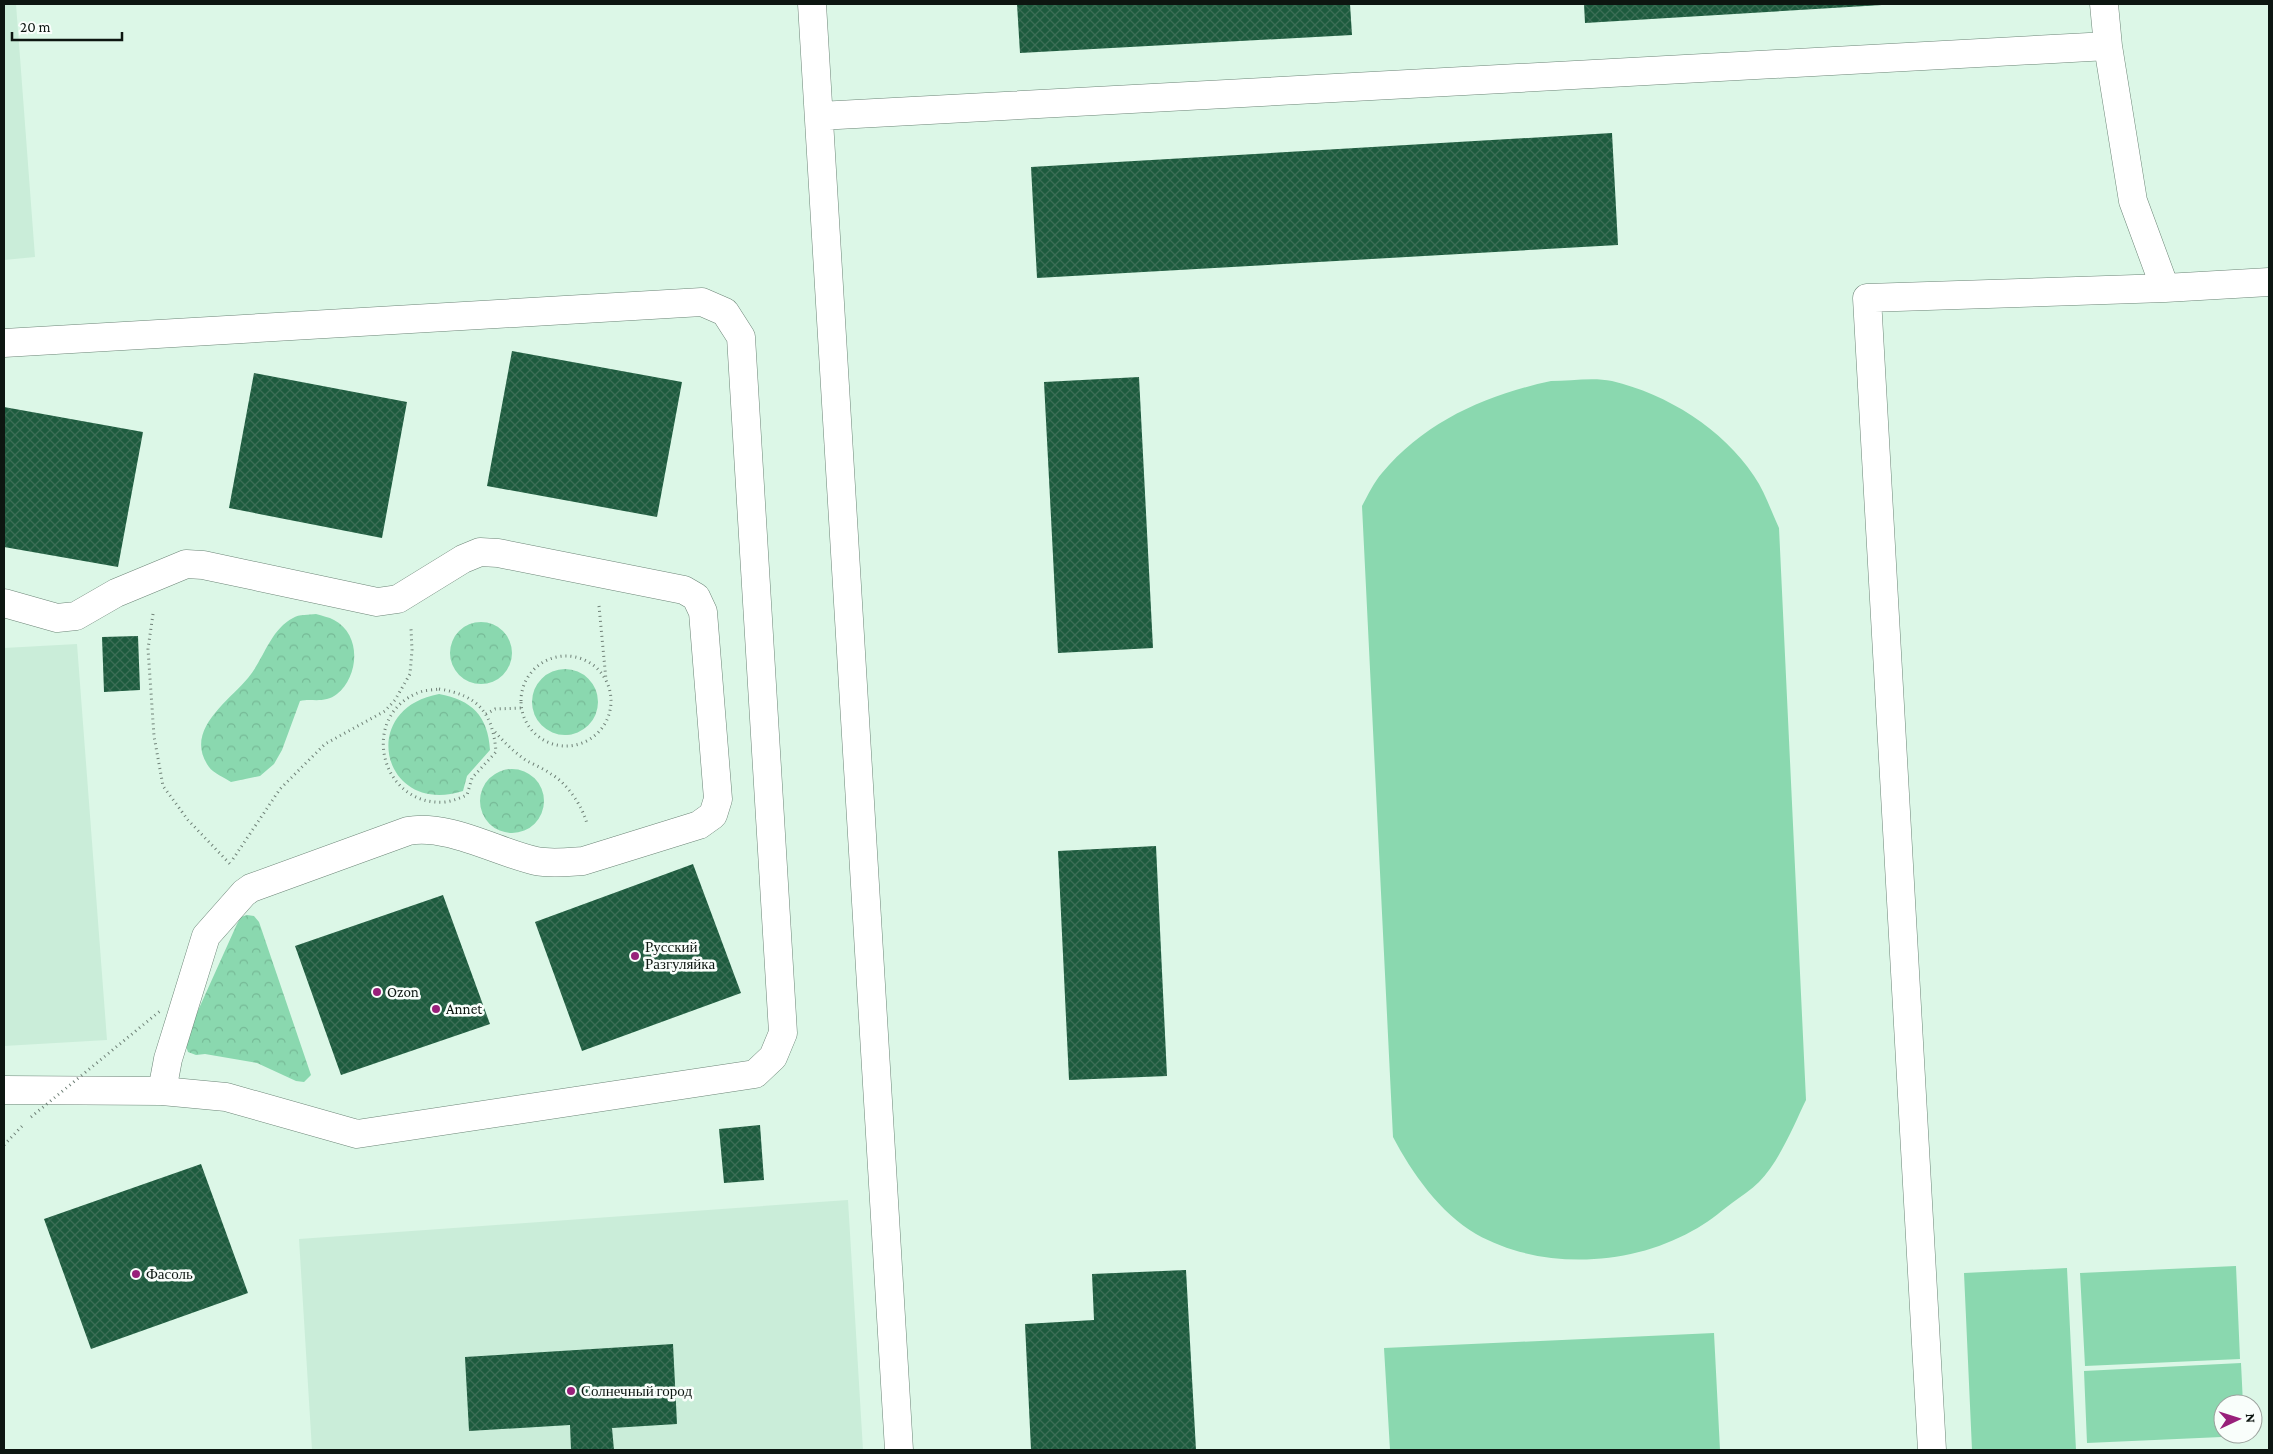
<svg xmlns="http://www.w3.org/2000/svg" width="2273" height="1454" font-family="'Crimson Pro',serif">
<style>
.built{fill:#caedd9}
.green{fill:#8ad8af}
.park{fill:url(#park-crowns)}
.building{fill:url(#building-cross-hatch)}
.lines{fill:none;stroke-linecap:round;stroke-linejoin:round}
.minor-casing{stroke:#6c8577;stroke-width:29}
.path{stroke:#6f8177;stroke-width:3;stroke-dasharray:1 4;stroke-linecap:butt}
.minor{stroke:#fff;stroke-width:28}
.path-bridge{stroke:#6f8177;stroke-width:3;stroke-dasharray:1 4;stroke-linecap:butt}
.poi-dot{fill:#98207a;stroke:#f9fefb;stroke-width:2}
.labels{text-anchor:middle;stroke-width:5;stroke-linejoin:round;paint-order:stroke}
.poi-label{font-size:15px;fill:#0d1611;stroke:#f9fefb;text-anchor:start}
</style>
<defs>
<pattern id="park-crowns" width="20" height="18" patternUnits="userSpaceOnUse" patternTransform="scale(1.25)"><rect width="20" height="18" fill="#8ad8af"/><path d="M2 6a3 3 0 1 1 6 0M12 15a3 3 0 1 1 6 0" fill="none" stroke="#76b996"/></pattern>
<pattern id="building-cross-hatch" width="8" height="8" patternUnits="userSpaceOnUse" patternTransform="scale(1.25)"><rect width="8" height="8" fill="#1d5b3e"/><path d="M0 0l8 8M0 8l8-8" fill="none" stroke="#3c6e56"/></pattern>
</defs>
<rect width="100%" height="100%" fill="#dcf7e7"/>
<path class="built" d="M 4,4 L 16,4 L 35,257 L 4,260 Z
M 77,644 L 107,1040 L 4,1046 L 4,648 Z
M 848,1200 L 863,1450 L 312,1450 L 299,1239 Z"/>
<path class="green" d="M 1551,381 C 1570,381 1593,377 1612,381 C 1667,394 1723,429 1754,476 C 1765,492 1771,511 1779,528 L 1806,1100 C 1794,1125 1779,1162 1759,1182 C 1751,1190 1741,1196 1732,1203 C 1719,1213 1706,1224 1692,1231 C 1628,1267 1540,1270 1476,1234 C 1440,1213 1412,1173 1393,1137 L 1362,506 C 1368,495 1374,482 1382,473 C 1426,421 1486,395 1551,381 Z
M 2236,1266 L 2240,1359 L 2085,1366 L 2080,1273 Z
M 2067,1268 L 2076,1450 L 1972,1450 L 1964,1273 Z
M 1714,1333 L 1720,1450 L 1390,1450 L 1384,1348 Z
M 2241,1363 L 2243,1404 L 2223,1404 L 2223,1434 L 2244,1434 L 2244,1436 L 2087,1443 L 2084,1371 Z"/>
<path class="park" d="M 316,614 C 322,616 329,617 334,620 C 362,635 359,676 337,694 C 325,704 311,698 300,701 L 282,750 L 274,764 L 260,776 L 231,782 C 225,778 213,773 209,767 C 183,731 228,702 248,678 C 264,659 270,630 293,618 C 299,614 309,615 316,614 Z
M450 653a31 31 0 1 1 62 0a31 31 0 1 1-62 0Z
M532 702a33 33 0 1 1 66 0a33 33 0 1 1-66 0Z
M 439,694 C 472,700 488,716 490,750 L 467,776 L 463,791 C 383,817 356,709 439,694 Z
M480 801a32 32 0 1 1 64 0a32 32 0 1 1-64 0Z
M 247,915 L 254,916 L 259,922 L 311,1075 L 304,1082 L 296,1081 L 257,1063 L 205,1054 L 196,1055 L 188,1052 L 186,1046 L 187,1035 L 237,924 L 241,917 Z"/>
<path class="building" d="M 1017,4 L 1350,4 L 1352,35 L 1020,53 Z
M 1584,4 L 1882,4 L 1882,5 L 1585,23 Z
M 1612,133 L 1618,245 L 1037,278 L 1031,167 Z
M 512,351 L 682,382 L 657,517 L 487,486 Z
M 254,373 L 407,402 L 382,538 L 229,508 Z
M 1139,377 L 1153,648 L 1058,653 L 1044,382 Z
M 4,407 L 143,432 L 118,567 L 4,547 Z
M 138,636 L 140,690 L 104,692 L 102,637 Z
M 1156,846 L 1167,1076 L 1069,1080 L 1058,851 Z
M 693,864 L 741,993 L 582,1051 L 535,922 Z
M 443,895 L 490,1024 L 341,1075 L 295,946 Z
M 760,1125 L 764,1180 L 724,1183 L 719,1129 Z
M 201,1164 L 248,1293 L 91,1349 L 44,1219 Z
M 1186,1270 L 1196,1450 L 1031,1450 L 1025,1324 L 1094,1320 L 1092,1274 Z
M 673,1344 L 677,1424 L 612,1428 L 614,1450 L 571,1450 L 570,1425 L 469,1431 L 465,1357 Z"/>
<g class="lines">
<defs>
<path id="minor" d="M 812,4 L 899,1450
M 819,116 L 2108,46 L 2104,4
M 2165,288 L 2269,282
M 4,343 L 702,302 L 725,312 L 741,337 L 783,1033 L 773,1057 L 755,1074 L 357,1134 L 226,1097 L 162,1091 L 4,1090
M 4,603 L 57,618 L 76,616 L 116,593 L 186,564 L 203,565 L 377,602 L 398,599 L 463,559 L 480,552 L 498,553 L 684,590 L 696,597 L 703,612 L 718,799 L 713,815 L 699,825 L 583,861 C 568,862 551,864 536,861 C 499,853 446,823 408,831 L 251,888 L 244,893 L 206,936 L 168,1059 L 162,1091
M 1932,1450 L 1867,298 L 2165,288 L 2133,201 L 2108,46"/>
</defs>
<use href="#minor" class="minor-casing"/>
<path class="path" d="M 599,606 L 606,680
M 153,614 L 148,649 L 154,736 L 163,786 L 188,820 L 230,864
M521 701a45 45 0 1 1 90 0a45 45 0 1 1-90 0Z
M 439,689 C 478,695 493,713 496,752 L 472,778 L 467,795 C 460,798 453,801 445,802 C 380,807 358,715 420,692 C 426,690 433,690 439,689 Z
M 486,714 L 495,709 L 522,708
M 495,732 C 505,743 515,753 527,761 C 535,765 544,769 551,774 C 567,783 583,807 587,824
M 233,859 L 280,789 L 325,744 L 385,711 L 395,700 L 410,674 L 412,650 L 411,629
M 4,1145 L 24,1124"/>
<use href="#minor" class="minor"/>
<path class="path-bridge" d="M 31,1117 L 160,1011"/>
</g>
<g class="poi-dot">
<circle cx="635" cy="956" r="5"/>
<circle cx="377" cy="992" r="5"/>
<circle cx="436" cy="1009" r="5"/>
<circle cx="136" cy="1274" r="5"/>
<circle cx="571" cy="1391" r="5"/>
</g>
<g class="labels">
<g class="poi-label">
<text x="645" y="952">Русский<tspan x="645" dy="17">Разгуляйка</tspan></text>
<text x="387" y="997">Ozon</text>
<text x="446" y="1014">Annet</text>
<text x="146" y="1279">Фасоль</text>
<text x="581" y="1396">Солнечный город</text>
</g>
</g>
<rect width="2273" height="1454" fill="none" stroke="#0d1611" stroke-width="10"/>
<g transform="translate(2238 1419) rotate(86)"><circle r="24" fill="#f9fefb" stroke="#9ba19d"/>
<path d="M0-4L9 19L0 12L-9 19Z" fill="#98207a"/>
<text y="-8" font-size="14" font-weight="bold" text-anchor="middle" fill="#0d1611">N</text>
</g>
<path d="M12 32v8h110v-8" fill="none" stroke="#0d1611" stroke-width="2.5"/>
<text x="20" y="32" font-size="15" fill="#0d1611" stroke="#f9fefb" stroke-width="4" paint-order="stroke">20 m</text>
</svg>
